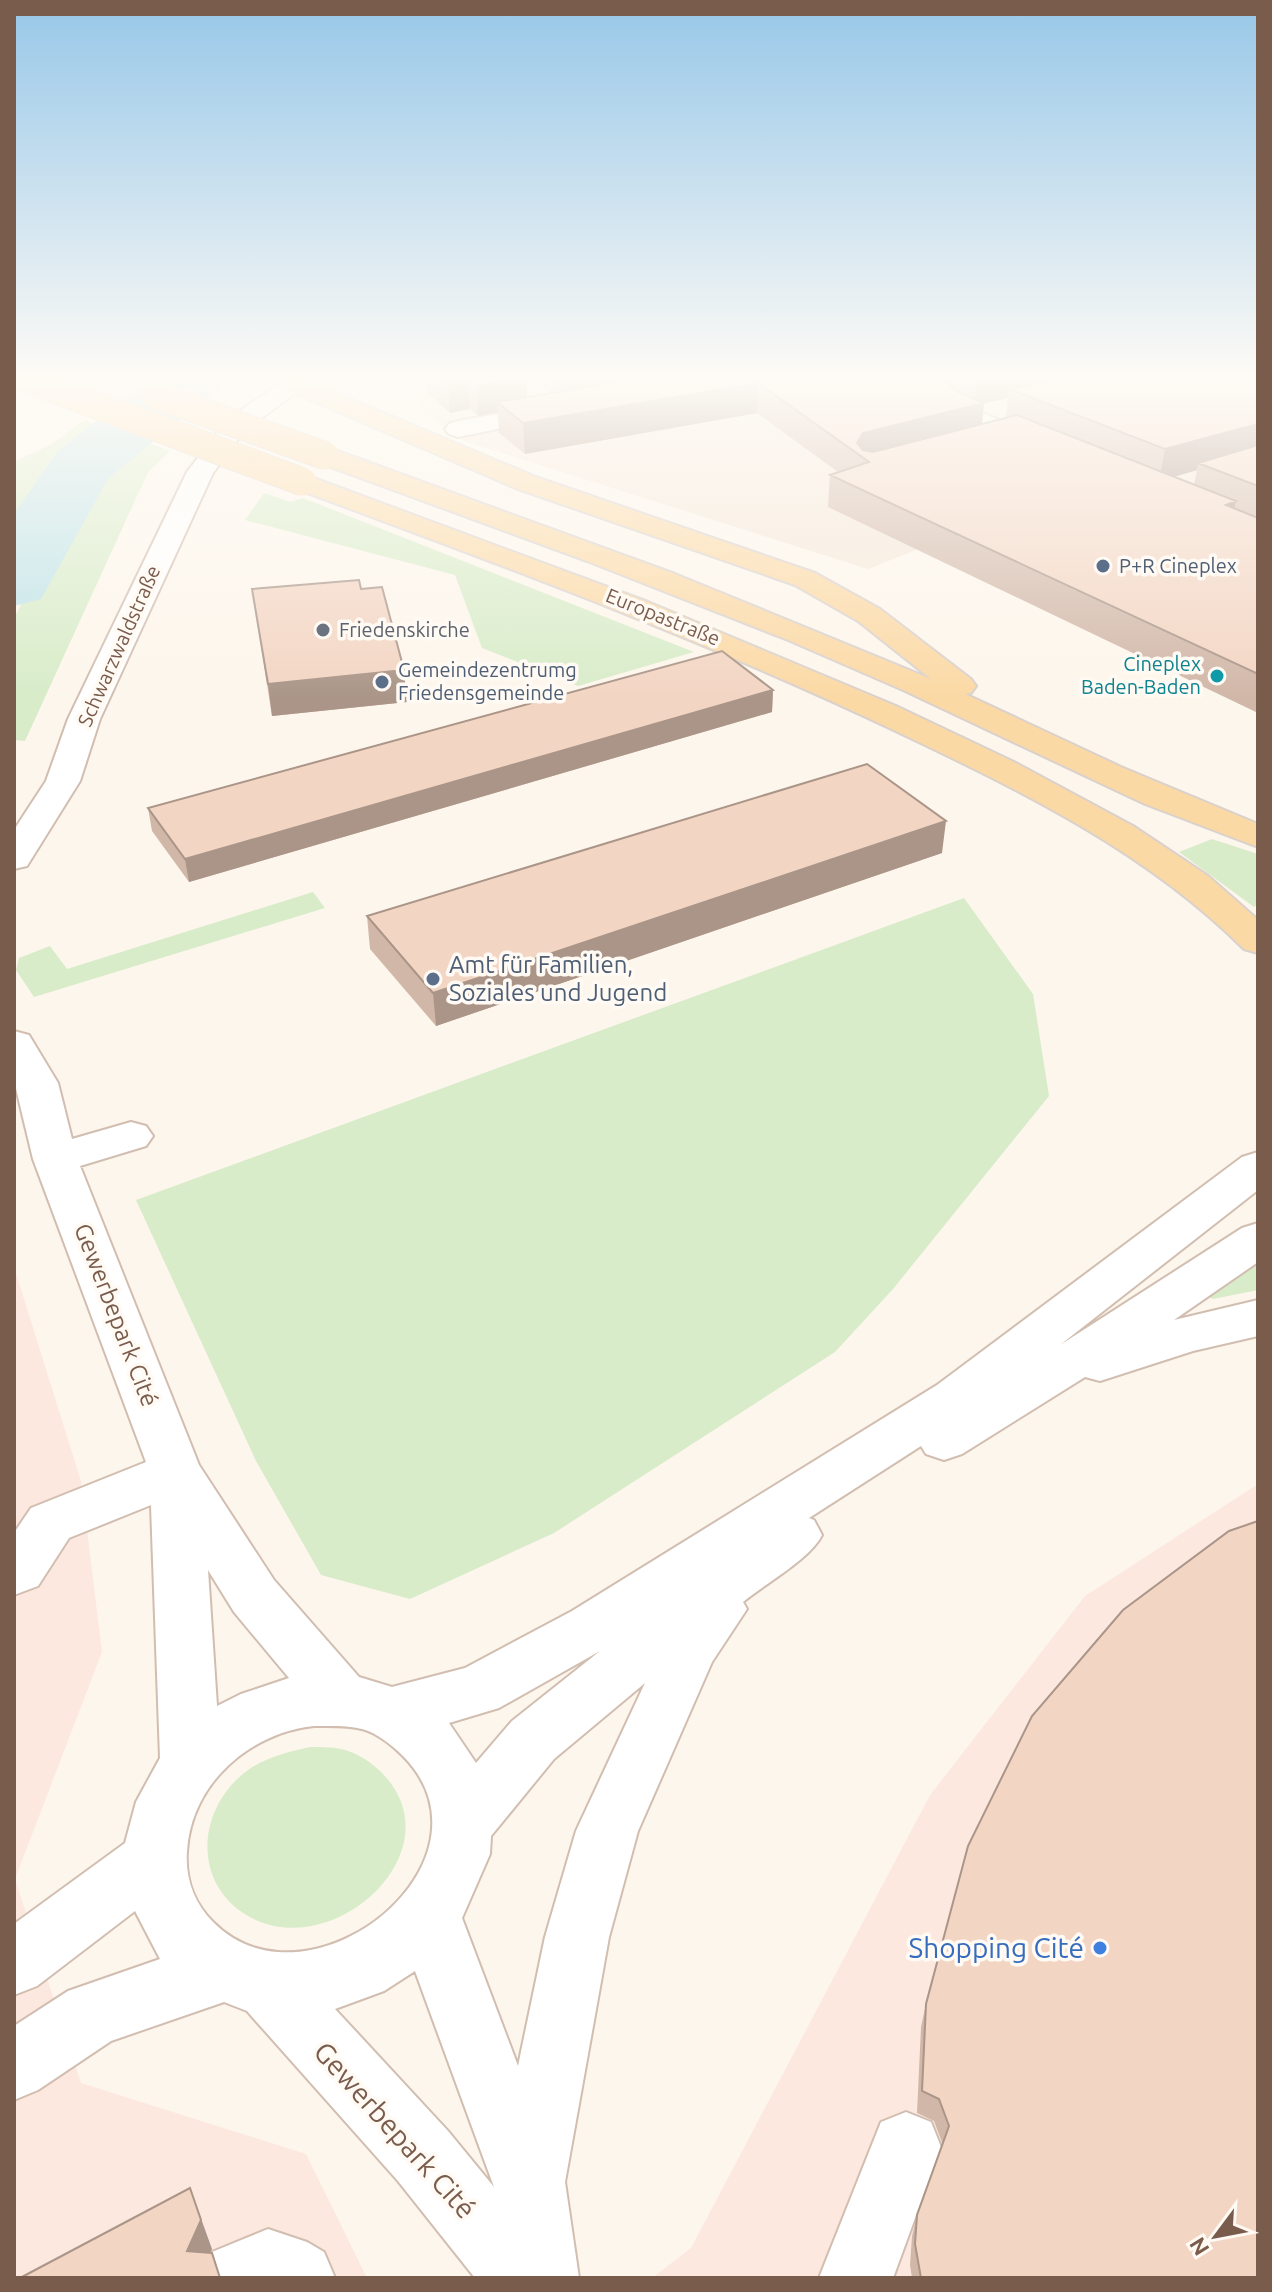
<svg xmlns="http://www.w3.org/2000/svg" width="1272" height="2292" font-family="Ubuntu,sans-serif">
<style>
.residential{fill:#f5e8da}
.commercial{fill:#fde8e0}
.green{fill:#d8ecc9}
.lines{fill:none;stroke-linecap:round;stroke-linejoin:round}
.river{fill:#bfe3e8;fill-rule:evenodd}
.minor-casing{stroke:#d1beb0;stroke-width:4}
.major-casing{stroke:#dad1cd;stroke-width:4}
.minor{fill:#fff;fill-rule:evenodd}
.major{fill:#fbd9a5;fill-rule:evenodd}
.major-bridge-casing{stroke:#dad1cd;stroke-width:29;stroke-linecap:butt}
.major-bridge{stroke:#fbd9a5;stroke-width:27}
.wall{fill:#d1b7a8;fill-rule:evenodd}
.shaded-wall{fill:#aa9588}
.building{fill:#f3d5c3;stroke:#aa9588;stroke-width:2}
.service-dot{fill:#5c6f8a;stroke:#fffaf3;stroke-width:3}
.worship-dot{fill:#6b7280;stroke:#fffaf3;stroke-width:3}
.culture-dot{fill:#0f9aa8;stroke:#fffaf3;stroke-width:3}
.shop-dot{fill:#3f7fe0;stroke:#fffaf3;stroke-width:3}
.labels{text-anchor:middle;stroke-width:7;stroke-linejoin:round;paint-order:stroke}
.far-service-label{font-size:20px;fill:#4e5e75;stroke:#fffaf3;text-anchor:start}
.far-street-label{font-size:20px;fill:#7a5c4d;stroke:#fffaf3}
.far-worship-label{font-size:20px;fill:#5b616d;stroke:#fffaf3;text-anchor:start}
.far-culture-label{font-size:20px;fill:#0d838f;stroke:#fffaf3;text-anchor:end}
.service-label{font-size:24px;fill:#4e5e75;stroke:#fffaf3;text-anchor:start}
.street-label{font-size:24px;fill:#7a5c4d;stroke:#fffaf3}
.near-shop-label{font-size:28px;fill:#366cbe;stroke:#fffaf3;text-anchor:end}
.near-street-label{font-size:28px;fill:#7a5c4d;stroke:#fffaf3}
</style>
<rect width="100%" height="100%" fill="#fdf6ec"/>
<path class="residential" d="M 423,378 L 1258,378 L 1258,519 L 1128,466 L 868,569 L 464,441 L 420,410 L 419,385 Z"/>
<path class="commercial" d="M 14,1267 L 81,1481 L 102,1652 L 15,1879 L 81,2083 L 306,2154 L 367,2278 L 14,2278 Z
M 1258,1484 L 1258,2278 L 652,2278 L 691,2248 L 930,1795 L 1085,1596 Z"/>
<path class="green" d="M 85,420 L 106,430 L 14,527 L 14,462 L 50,445 Z
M 130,436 L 170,451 L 148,472 L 25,741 L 14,740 L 14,618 L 92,469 Z
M 264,493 L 291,502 L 303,498 L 694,652 L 578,686 L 482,648 L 455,575 L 245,520 Z
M 1212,839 L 1258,854 L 1258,904 L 1254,907 L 1179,852 Z
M 313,892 L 325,908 L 34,997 L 16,970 L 19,958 L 50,946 L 67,969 Z
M 964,898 L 1033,994 L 1049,1096 L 893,1289 L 835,1352 L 554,1533 L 410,1599 L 321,1575 L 256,1461 L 136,1200 Z
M 1258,1258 L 1258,1290 L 1213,1299 L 1200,1293 Z
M 310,1747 C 320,1747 331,1747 341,1749 C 356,1752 371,1762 382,1773 C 458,1850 333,1965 248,1916 C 191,1883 197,1807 248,1770 C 267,1757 288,1752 310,1747 Z"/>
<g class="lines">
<path class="river" d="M 152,378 L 228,378 L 219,391 L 208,396 L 108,479 L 41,599 L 14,606 L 14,515 L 18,508 L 58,451 Z"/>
<defs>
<path id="minor" d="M 288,378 L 316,378 L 245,430 L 213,473 L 100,719 L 80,781 L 27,866 L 14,869 L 14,830 L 46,781 L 68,719 L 187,472 L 227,420 Z
M 903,378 L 931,378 L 977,411 L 1052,441 L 1056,446 L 1052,451 C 1023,459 921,403 903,378 Z
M 558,403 L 567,405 L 570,410 L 567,415 L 458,437 L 449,434 L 445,429 L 449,424 L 458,421 Z
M 14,1031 L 29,1035 L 58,1083 L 72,1139 L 131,1122 L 146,1126 L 153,1136 L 146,1146 L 80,1166 L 199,1465 L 274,1580 L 359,1677 L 392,1687 L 465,1668 L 572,1611 L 937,1385 L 1242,1157 L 1258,1152 L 1258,1190 L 1060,1345 L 1242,1228 L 1258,1223 L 1258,1262 L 1174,1320 L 1258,1300 L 1258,1336 L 1193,1351 L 1100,1381 L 1085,1377 L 962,1454 L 944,1460 L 926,1454 L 921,1446 L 809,1518 L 814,1520 L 822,1535 C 810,1559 766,1583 743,1602 L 747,1609 L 712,1662 L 638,1831 L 609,1937 L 565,2182 L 579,2278 L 475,2278 L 398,2181 L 247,2011 L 224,2002 L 111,2041 L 38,2090 L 14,2100 L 14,2026 L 68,1991 L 160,1959 L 135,1911 L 37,1986 L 14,1995 L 14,1924 L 125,1843 L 136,1802 L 160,1758 L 151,1505 L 69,1538 L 38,1586 L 14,1595 L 14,1533 L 31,1508 L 146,1462 L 33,1159 L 14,1080 ZM 208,1570 L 234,1612 L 289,1678 L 241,1694 L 217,1706 ZM 600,1651 L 512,1721 L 476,1763 L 449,1723 L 499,1708 ZM 645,1683 L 576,1831 L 545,1937 L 518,2066 L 462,1918 L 490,1854 L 491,1836 L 554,1759 ZM 314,1726 C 330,1726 347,1725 362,1729 C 377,1733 392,1745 403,1756 C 486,1840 376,1959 278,1952 C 252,1950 231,1940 213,1922 C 194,1903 185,1878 187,1851 C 191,1784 249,1733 314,1726 ZM 415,1971 L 494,2187 L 448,2131 L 335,2009 L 384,1991 Z
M 906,2112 L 931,2122 L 941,2147 L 893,2278 L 819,2278 L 881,2122 Z
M 268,2229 L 307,2242 L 324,2252 L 335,2278 L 201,2278 L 212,2252 Z"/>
<path id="major" d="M 288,378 L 303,379 L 536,477 L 815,573 L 880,609 L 971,679 L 976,686 L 971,693 L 965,694 L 1121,767 L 1258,824 L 1258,847 L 1145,804 L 903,690 L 788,640 L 587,561 L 317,462 L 313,456 L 317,450 L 335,450 L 675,574 L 931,679 L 858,621 L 795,585 L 518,489 L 285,389 L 282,384 Z
M 303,474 L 648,602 L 896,706 L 1014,762 L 1133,826 L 1208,876 L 1258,920 L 1258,953 L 1244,949 C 1148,853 1026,793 904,735 C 706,640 499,564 294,488 L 290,482 L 294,476 Z"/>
</defs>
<use href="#minor" class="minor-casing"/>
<use href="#major" class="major-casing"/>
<use href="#minor" class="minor"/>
<use href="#major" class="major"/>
<defs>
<path id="major-bridge" d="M 24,378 L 303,482
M 155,395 L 326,456"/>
</defs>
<use href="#major-bridge" class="major-bridge-casing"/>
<use href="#major-bridge" class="major-bridge"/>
</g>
<path class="wall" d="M 424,378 L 526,378 L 527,398 L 551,394 L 531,378 L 1258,378 L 1258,713 L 828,507 L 830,475 L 838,472 L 757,413 L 525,454 L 499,433 L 498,412 L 478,416 L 470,409 L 450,413 L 425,390 ZM 1008,398 L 1006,418 L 982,424 L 984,403 ZM 1197,470 L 1194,485 L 1174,477 Z
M 252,589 L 361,589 L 407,702 L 272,716 Z
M 773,690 L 772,712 L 189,882 L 152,831 L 148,808 Z
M 942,853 L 436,1026 L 370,949 L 367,916 Z
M 926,2004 L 1258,2278 L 912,2278 L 910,2265 L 912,2236 L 917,2215 L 943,2145 L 934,2121 L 917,2113 L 921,2027 Z"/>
<path class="shaded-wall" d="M 520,378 L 526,378 L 527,407 L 497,402 L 498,412 L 478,416 L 477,386 Z
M 559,378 L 695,378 L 560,401 Z
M 977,378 L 1111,378 L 1009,389 L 1008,398 L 974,405 Z
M 468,379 L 470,409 L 450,413 L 448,382 Z
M 758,383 L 757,413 L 525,454 L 523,423 Z
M 984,403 L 981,433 L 869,462 L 857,443 L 863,433 Z
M 1258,424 L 1258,453 L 1198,463 L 1197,470 L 1159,481 L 1165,449 Z
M 1236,501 L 1229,534 L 1226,505 Z
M 404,670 L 407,702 L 272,716 L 268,684 Z
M 773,690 L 772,712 L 189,882 L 185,859 Z
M 946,821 L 942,853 L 436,1026 L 433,993 Z
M 190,2188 L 212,2249 L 198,2278 L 187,2251 Z"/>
<path class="building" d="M 443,378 L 520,378 L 477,386 L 468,379 L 448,382 Z
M 642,378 L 940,378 L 960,393 L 984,403 L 863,433 L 857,443 L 863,450 L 873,452 L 1017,415 L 1236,501 L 1226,505 L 1258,518 L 1258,674 L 830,475 L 869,462 L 758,383 L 523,423 L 497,402 Z
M 1067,378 L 1258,378 L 1258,424 L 1165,449 L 1009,389 Z
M 1258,445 L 1258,486 L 1198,463 Z
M 359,580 L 361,589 L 382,587 L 404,670 L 268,684 L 252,589 Z
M 722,651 L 773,690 L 185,859 L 148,808 Z
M 867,764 L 946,821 L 433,993 L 367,916 Z
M 1258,1521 L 1258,2278 L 921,2278 L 915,2244 L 917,2215 L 949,2126 L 939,2099 L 922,2091 L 926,2004 L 968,1846 L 1032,1716 L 1123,1610 L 1229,1531 Z
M 190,2188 L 201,2220 L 187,2251 L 212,2253 L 220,2278 L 20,2278 Z"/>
<linearGradient id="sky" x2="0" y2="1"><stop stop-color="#97c7e8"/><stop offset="0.54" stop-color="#fefbf6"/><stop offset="1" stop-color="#fefbf6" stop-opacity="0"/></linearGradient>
<rect width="1272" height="699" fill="url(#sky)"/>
<g class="service-dot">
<circle cx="1103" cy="566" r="8"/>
<circle cx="382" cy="682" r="8"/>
<circle cx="433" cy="979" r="8"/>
</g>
<circle class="worship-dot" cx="323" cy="630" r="8"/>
<circle class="culture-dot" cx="1217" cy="676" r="8"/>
<circle class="shop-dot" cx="1100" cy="1948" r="8"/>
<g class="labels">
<g class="far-service-label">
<text x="1119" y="573">P+R Cineplex</text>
<text x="398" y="677">Gemeindezentrumg<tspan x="398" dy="23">Friedensgemeinde</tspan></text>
</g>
<g class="far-street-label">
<text transform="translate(663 617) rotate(22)" y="7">Europastraße</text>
<text transform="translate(119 646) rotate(-66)" y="7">Schwarzwaldstraße</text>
</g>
<g class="far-worship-label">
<text x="339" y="637">Friedenskirche</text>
</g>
<g class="far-culture-label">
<text x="1201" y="671">Cineplex<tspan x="1201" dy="23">Baden-Baden</tspan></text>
</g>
<g class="service-label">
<text x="449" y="973">Amt für Familien,<tspan x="449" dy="28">Soziales und Jugend</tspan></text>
</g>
<g class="street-label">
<text transform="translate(116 1315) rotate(69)" y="8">Gewerbepark Cité</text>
</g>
<g class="near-shop-label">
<text x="1084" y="1958">Shopping Cité</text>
</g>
<g class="near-street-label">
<text transform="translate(395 2130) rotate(48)" y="10">Gewerbepark Cité</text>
</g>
</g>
<rect width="1272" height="2292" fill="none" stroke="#7a5c4d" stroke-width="32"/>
<g transform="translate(1216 2236) rotate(238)" stroke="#fffaf3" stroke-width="6" paint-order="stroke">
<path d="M0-6L14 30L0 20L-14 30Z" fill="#7a5c4d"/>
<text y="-12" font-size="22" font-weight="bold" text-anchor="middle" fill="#7a5c4d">N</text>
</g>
</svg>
